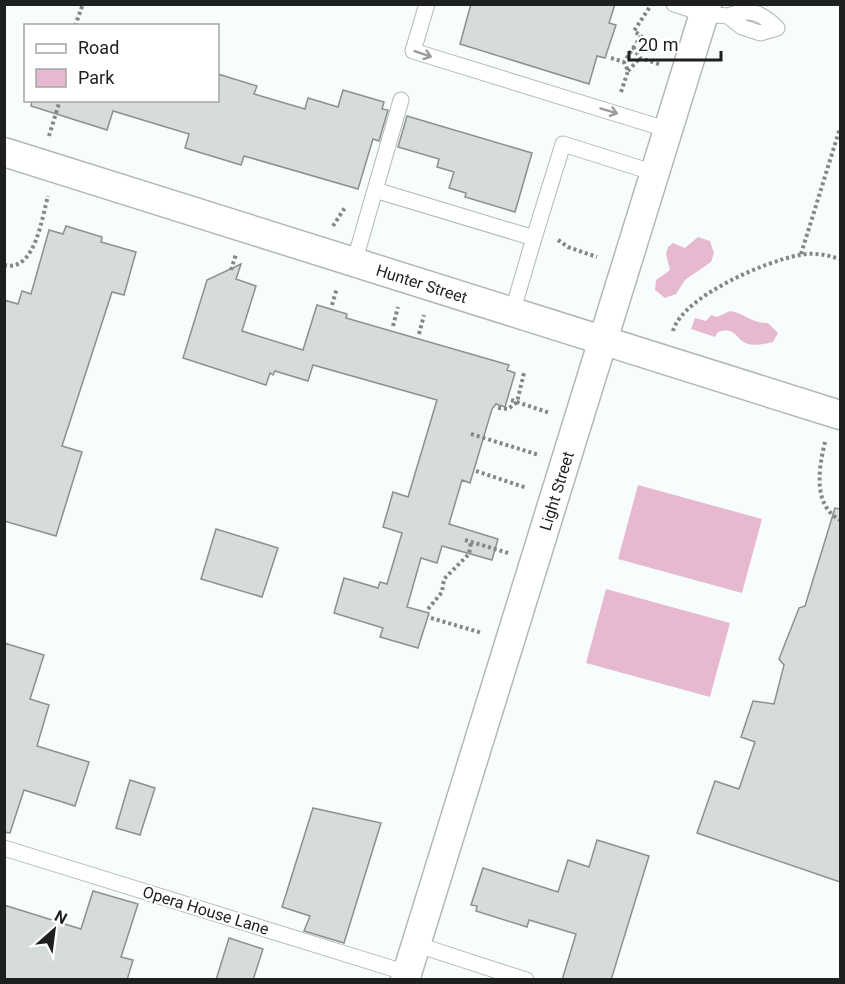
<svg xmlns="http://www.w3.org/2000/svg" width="845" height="984" font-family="Roboto,sans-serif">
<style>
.green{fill:#e7b9d0}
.building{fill:#d6dbdb;stroke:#8b9090;stroke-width:1.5}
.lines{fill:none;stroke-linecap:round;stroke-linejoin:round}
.service-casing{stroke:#b2b7b7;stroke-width:17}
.minor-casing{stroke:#b2b7b7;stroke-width:31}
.path{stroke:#838786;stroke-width:4;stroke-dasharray:3 3;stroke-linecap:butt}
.service{stroke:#fff;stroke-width:15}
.minor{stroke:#fff;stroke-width:28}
.oneway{stroke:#9a9a9a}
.labels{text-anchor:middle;stroke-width:4.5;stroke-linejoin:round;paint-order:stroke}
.street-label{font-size:16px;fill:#1e1f1f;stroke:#fff}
</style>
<rect width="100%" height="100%" fill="#f7fdfc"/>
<path class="green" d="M 698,237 L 710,241 L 714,253 L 711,262 L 685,280 L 676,294 L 665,298 L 655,290 L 656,280 L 670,270 L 666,254 L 668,247 L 673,243 L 685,248 Z
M 730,311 C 744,313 753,324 768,323 L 778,333 L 773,342 C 765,344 756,346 748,344 C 735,340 737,326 718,332 L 715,337 L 691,329 L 695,318 L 706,321 L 711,315 L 717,317 Z
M 638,485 L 762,519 L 742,593 L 618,559 Z
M 606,589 L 730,623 L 710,697 L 586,663 Z"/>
<path class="building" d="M 471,4 L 615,4 L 609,23 L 616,25 L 605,58 L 597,56 L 589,84 L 460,44 Z
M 218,74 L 257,86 L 254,94 L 305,109 L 308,98 L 338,107 L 343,90 L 384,102 L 382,109 L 388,110 L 379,141 L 373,139 L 358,189 L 244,156 L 241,165 L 185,148 L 189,134 L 113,111 L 107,130 L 31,106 L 32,100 L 218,100 Z
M 407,116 L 532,153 L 515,212 L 465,197 L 466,193 L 449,188 L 454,172 L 437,167 L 439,159 L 398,147 Z
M 66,226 L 102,237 L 101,242 L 136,252 L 124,295 L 112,292 L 62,446 L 82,452 L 56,536 L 4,521 L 4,300 L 18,304 L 22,291 L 31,294 L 49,230 L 63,234 Z
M 241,264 L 236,279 L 256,286 L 242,331 L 303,350 L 317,305 L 347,314 L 346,318 L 509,365 L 507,370 L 515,373 L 505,407 L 496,404 L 492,409 L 470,483 L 462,480 L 449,524 L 498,539 L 492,560 L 442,546 L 437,563 L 421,558 L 407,607 L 429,613 L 418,648 L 380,637 L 383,628 L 334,613 L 344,578 L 378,588 L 380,582 L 387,584 L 402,533 L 383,527 L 393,492 L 408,497 L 437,400 L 313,365 L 308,381 L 275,371 L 273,375 L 270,373 L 266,385 L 183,358 L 207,280 Z
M 835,508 L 840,509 L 840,882 L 697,833 L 715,781 L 739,789 L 755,742 L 741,737 L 753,701 L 774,704 L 784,665 L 779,659 L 799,608 L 805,606 Z
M 216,529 L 278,548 L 262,597 L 201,579 Z
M 4,643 L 44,655 L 30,699 L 49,705 L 37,746 L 89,762 L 75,806 L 24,790 L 10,833 L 4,832 Z
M 130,780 L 155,788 L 140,835 L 116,828 Z
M 313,808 L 381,823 L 344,943 L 304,931 L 310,916 L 282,907 Z
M 597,840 L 649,856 L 611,980 L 562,980 L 576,934 L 529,920 L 527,927 L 476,911 L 477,906 L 471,905 L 483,868 L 558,892 L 568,860 L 589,867 Z
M 93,891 L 138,904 L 121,957 L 133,960 L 127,980 L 4,980 L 4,905 L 81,929 Z
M 229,938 L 263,949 L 253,980 L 216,980 Z"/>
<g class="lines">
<defs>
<path id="service" d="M 427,4 L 413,51 L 669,130
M 674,4 L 704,14 L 728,16 L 742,27 L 760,33 L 777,28 C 761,12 750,8 728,16
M 375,190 L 534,238 L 512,313
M 534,238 L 563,144 L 655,173
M 354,263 L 401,100
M 4,848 L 407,973
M 418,945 L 526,980"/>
<g id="minor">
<path id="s1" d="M 4,152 L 840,415"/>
<path id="s2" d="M 405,980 L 707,4"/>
</g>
</defs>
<use href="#service" class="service-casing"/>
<use href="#minor" class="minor-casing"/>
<path class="path" d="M 75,26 L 83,4
M 633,47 L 640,58 L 659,64
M 611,58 L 624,62 L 641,36 L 634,31 L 651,5
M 628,71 L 640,58
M 621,92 L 628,71 L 624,62
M 49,136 L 60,100
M 333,226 L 346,206
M 558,240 L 568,247 L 597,257
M 801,254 L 840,128
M 4,265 C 35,273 42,217 48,196
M 231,270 L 236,254
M 332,305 L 337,288
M 393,326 L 398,307
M 673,331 C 683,296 766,261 800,255 C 814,252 827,255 840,259
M 419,334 L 424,315
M 511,400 L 550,413
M 498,408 L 508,409 L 517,402 L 524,373
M 471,434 L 539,455
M 825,442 C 819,467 812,505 840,520
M 476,471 L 527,488
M 465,540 L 508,553
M 428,609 L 442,592 L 444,579 L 469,554 L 471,542
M 431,618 L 482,633"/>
<use href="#service" class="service"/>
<use href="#minor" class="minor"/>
</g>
<defs><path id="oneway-shaft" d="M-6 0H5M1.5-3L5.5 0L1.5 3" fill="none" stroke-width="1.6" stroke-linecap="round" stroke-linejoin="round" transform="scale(1.5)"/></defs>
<g class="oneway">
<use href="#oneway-shaft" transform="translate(423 54) rotate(19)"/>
<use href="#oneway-shaft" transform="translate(609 111) rotate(17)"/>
</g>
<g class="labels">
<g class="street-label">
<text dy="6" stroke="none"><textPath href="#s1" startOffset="438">Hunter Street</textPath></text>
<text dy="6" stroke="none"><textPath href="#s2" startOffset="512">Light Street</textPath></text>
<text transform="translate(206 910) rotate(17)" y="6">Opera House Lane</text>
</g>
</g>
<rect width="845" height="984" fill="none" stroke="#1e1f1f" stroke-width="12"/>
<rect x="24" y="24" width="195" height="78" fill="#ffffff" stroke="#a5a5a5" stroke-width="1.5"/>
<rect x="36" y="44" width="30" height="9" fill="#ffffff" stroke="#a5a5a5" stroke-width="1.5"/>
<text x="78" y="54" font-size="18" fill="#1e1f1f">Road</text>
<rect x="36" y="69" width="30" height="18" fill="#e7b9d0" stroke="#a5a5a5" stroke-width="1.5"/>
<text x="78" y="84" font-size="18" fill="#1e1f1f">Park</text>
<g transform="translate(54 930) rotate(28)" stroke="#ffffff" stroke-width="4.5" paint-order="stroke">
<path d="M0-4.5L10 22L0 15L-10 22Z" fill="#1e1f1f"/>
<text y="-9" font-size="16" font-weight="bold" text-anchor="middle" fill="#1e1f1f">N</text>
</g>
<path d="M629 51v9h92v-9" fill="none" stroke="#1e1f1f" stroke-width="3"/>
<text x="638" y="51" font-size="18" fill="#1e1f1f" stroke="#ffffff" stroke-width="4.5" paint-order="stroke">20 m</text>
</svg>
